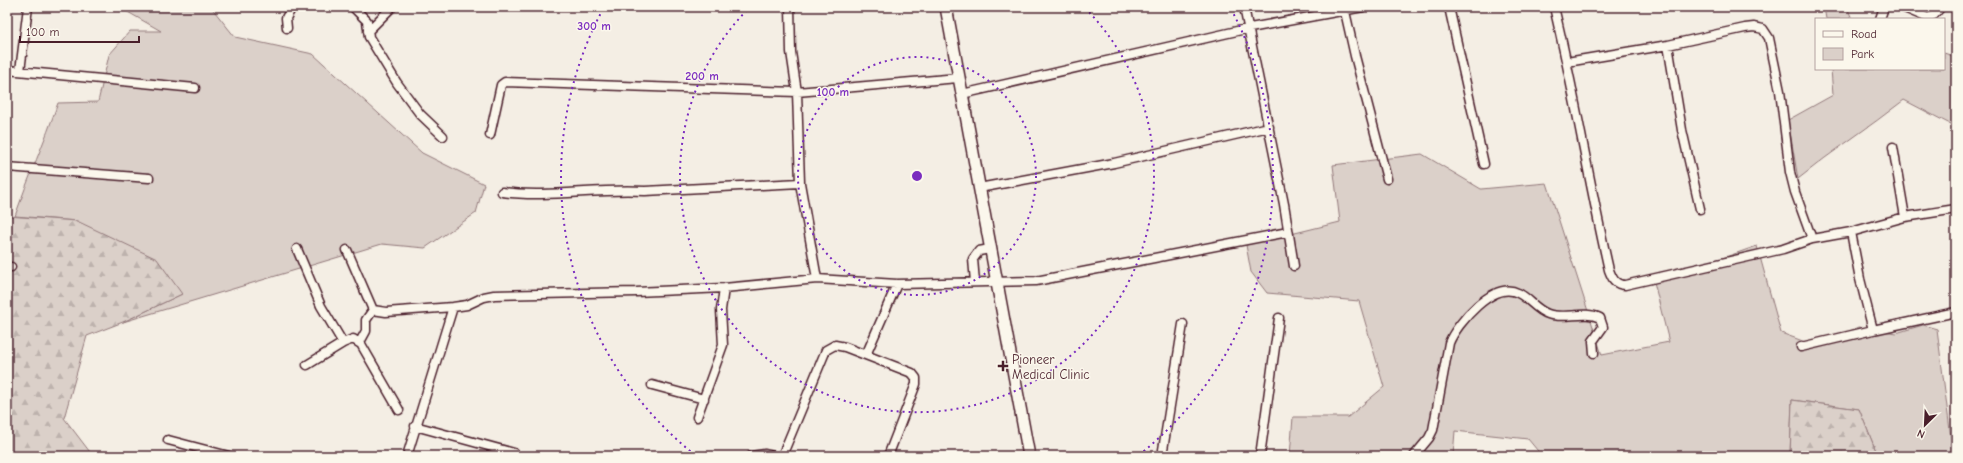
<svg xmlns="http://www.w3.org/2000/svg" width="1963" height="463" font-family="'Comic Neue',sans-serif">
<style>
.green{fill:#dbd0c9;stroke:#92787a}
.forest{fill:url(#forest-firs);stroke:#92787a}
.lines{fill:none;stroke-linecap:round;stroke-linejoin:round}
.street-casing{stroke:#4a1f2b;stroke-width:11}
.secondary-casing{stroke:#4a1f2b;stroke-width:14}
.street{stroke:#fbf7ec;stroke-width:8}
.secondary{stroke:#fbf7ec;stroke-width:11}
.ring{fill:none;stroke:#7b2cbf;stroke-width:2;stroke-dasharray:2 4}
.poi-dot{fill:#4a1f2b;stroke:#fbf7ec;stroke-width:1.5}
.labels{text-anchor:middle;stroke-width:3;stroke-linejoin:round;paint-order:stroke}
.poi-label{font-size:13px;fill:#4a1f2b;stroke:#fbf7ec;text-anchor:start}
.centre{fill:#7b2cbf;stroke:#fbf7ec;stroke-width:2}
.ring-label{font-size:12px;text-anchor:middle;font-weight:bold;fill:#7b2cbf;stroke:#fbf7ec;stroke-width:3;stroke-linejoin:round;paint-order:stroke}
</style>
<defs>
<pattern id="forest-firs" width="22" height="20" patternUnits="userSpaceOnUse"><rect width="22" height="20" fill="#dbd0c9"/><path d="M5 1l3.5 6h-7zM16 11l3.5 6h-7z" fill="#bdb2ad"/></pattern>
</defs>
<rect width="100%" height="100%" fill="#f4eee4"/>
<filter id="ink" filterUnits="userSpaceOnUse"><feTurbulence type="fractalNoise" baseFrequency=".025" numOctaves="2"/><feDisplacementMap in="SourceGraphic" scale="8" xChannelSelector="R" yChannelSelector="G"/><feConvolveMatrix kernelMatrix="1 2 1 2 8 2 1 2 1" color-interpolation-filters="sRGB"/></filter>
<g filter="url(#ink)">
<path class="green" d="M 119,7 L 211,7 L 235,37 L 313,54 L 422,153 L 484,184 L 476,213 L 425,248 L 382,244 L 123,322 L 182,294 L 77,221 L 15,216 C 28,178 45,141 58,103 L 98,102 L 109,55 L 130,31 L 161,31 Z
M 1824,7 L 1847,7 L 1852,19 L 1826,19 Z
M 1944,53 L 1956,57 L 1956,124 L 1952,125 L 1904,100 C 1870,127 1832,151 1798,179 L 1788,120 L 1833,95 L 1831,69 L 1944,69 Z
M 1422,154 L 1481,189 L 1547,183 L 1602,355 L 1669,342 L 1654,282 L 1757,246 L 1781,333 L 1819,347 L 1858,327 L 1896,333 L 1923,325 L 1937,329 L 1952,446 L 1956,447 L 1956,456 L 1878,456 L 1859,409 L 1792,400 L 1790,456 L 1542,456 L 1528,439 L 1455,431 L 1453,456 L 1290,456 L 1293,417 L 1348,417 L 1384,387 L 1359,301 L 1267,293 L 1251,272 L 1246,245 L 1340,222 L 1333,165 Z"/>
<path class="forest" d="M 7,216 L 77,221 L 157,259 L 182,294 L 123,322 L 87,336 L 64,418 L 93,456 L 7,456 Z
M 1792,400 L 1859,409 L 1878,456 L 1790,456 Z"/>
<g class="lines">
<defs>
<path id="street" d="M 353,7 L 367,21 L 369,37 L 397,83 L 420,114 L 443,136
M 790,7 L 791,52 L 797,92 L 800,183 L 817,279
M 1244,7 L 1284,204 L 1294,266
M 1344,7 L 1355,56 L 1387,179
M 1449,7 L 1484,164
M 1554,7 C 1575,94 1589,183 1609,270 C 1612,278 1615,285 1625,285 L 1783,249 L 1812,239 L 1851,232 L 1905,217 L 1956,209
M 1902,7 L 1928,18 L 1934,15 L 1941,7
M 1880,19 L 1884,7
M 287,28 L 286,18 L 292,7
M 368,31 L 392,7
M 1668,45 L 1682,130 L 1700,209
M 1567,62 L 1668,45 L 1745,28 L 1754,27 L 1763,29 L 1769,38 L 1780,91 L 1790,172 L 1795,192 L 1812,239
M 7,70 L 195,88
M 20,71 L 28,7
M 962,94 L 1250,28 L 1363,7
M 490,135 L 501,85 L 505,82 L 797,92 L 958,78
M 1893,147 L 1905,217
M 7,167 L 149,178
M 979,188 L 1114,163 L 1269,127
M 502,192 C 549,198 597,188 645,191 L 800,183
M 1851,232 L 1860,279 L 1873,330 L 1956,312
M 297,249 L 321,306 L 343,343 L 353,339 L 361,344 L 399,410
M 347,250 L 373,310 L 386,312 L 453,307 L 467,305 L 484,297 L 494,295 L 636,292 L 724,288 L 817,279 L 897,284 L 1036,281 L 1288,232
M 7,267 L 11,267
M 975,282 L 973,259 L 979,251 L 990,249
M 360,342 L 366,331 L 366,320 L 373,310
M 1801,347 L 1873,330
M 866,355 L 897,284
M 307,365 L 343,343
M 652,385 L 704,399
M 697,417 L 723,345 L 721,310 L 724,288
M 415,426 L 514,453
M 168,440 L 229,456
M 407,456 L 453,307
M 751,456 L 765,454 L 774,456
M 782,456 L 826,350 L 835,345 L 845,347 L 912,373 L 916,378 L 916,384 L 888,456
M 1162,456 L 1183,324
M 1260,456 L 1279,318
M 1414,456 L 1429,438 L 1433,430 L 1449,343 C 1457,323 1494,280 1518,293 C 1529,298 1536,310 1548,314 C 1565,320 1584,310 1600,318 L 1603,327 L 1593,341 L 1594,353"/>
<path id="secondary" d="M 946,7 L 1029,456"/>
</defs>
<use href="#street" class="street-casing"/>
<use href="#secondary" class="secondary-casing"/>
<use href="#street" class="street"/>
<use href="#secondary" class="secondary"/>
</g>
</g>
<g class="ring">
<circle cx="917" cy="176" r="119"/>
<path d="M1085 8A237 237 0 1 1 749 8"/>
<path d="M695 455A356 356 0 0 1 603 9M1231 9A356 356 0 0 1 1139 455"/>
</g>
<path class="poi-dot" d="M1001 360h4v4h4v4h-4v4h-4v-4h-4v-4h4z"/>
<g class="labels">
<g class="poi-label">
<text x="1012" y="364">Pioneer<tspan x="1012" dy="15">Medical Clinic</tspan></text>
</g>
</g>
<circle cx="917" cy="176" r="6" class="centre"/>
<g class="ring-label">
<text x="594" y="30">300 m</text>
<text x="702" y="80">200 m</text>
<text x="833" y="96">100 m</text>
</g>
<rect width="1963" height="463" fill="none" stroke="#fbf7ec" stroke-width="24"/>
<rect x="12" y="12" width="1939" height="439" fill="none" stroke="#4a1f2b" stroke-width="1.5" filter="url(#ink)"/>
<rect x="1815" y="18" width="130" height="52" fill="#fbf7ec" stroke="#b4a19f"/>
<rect x="1823" y="31" width="20" height="6" fill="#fbf7ec" stroke="#b4a19f"/>
<text x="1851" y="38" font-size="12" fill="#4a1f2b">Road</text>
<rect x="1823" y="48" width="20" height="12" fill="#dbd0c9" stroke="#b4a19f"/>
<text x="1851" y="58" font-size="12" fill="#4a1f2b">Park</text>
<g transform="translate(1925 425) rotate(204)" stroke="#fbf7ec" stroke-width="3" paint-order="stroke">
<path d="M0-3L7 15L0 10L-7 15Z" fill="#4a1f2b"/>
<text y="-6" font-size="11" font-weight="bold" text-anchor="middle" fill="#4a1f2b">N</text>
</g>
<path d="M20 36v6h119v-6" fill="none" stroke="#4a1f2b" stroke-width="2"/>
<text x="26" y="36" font-size="12" fill="#4a1f2b" stroke="#fbf7ec" stroke-width="3" paint-order="stroke">100 m</text>
</svg>
